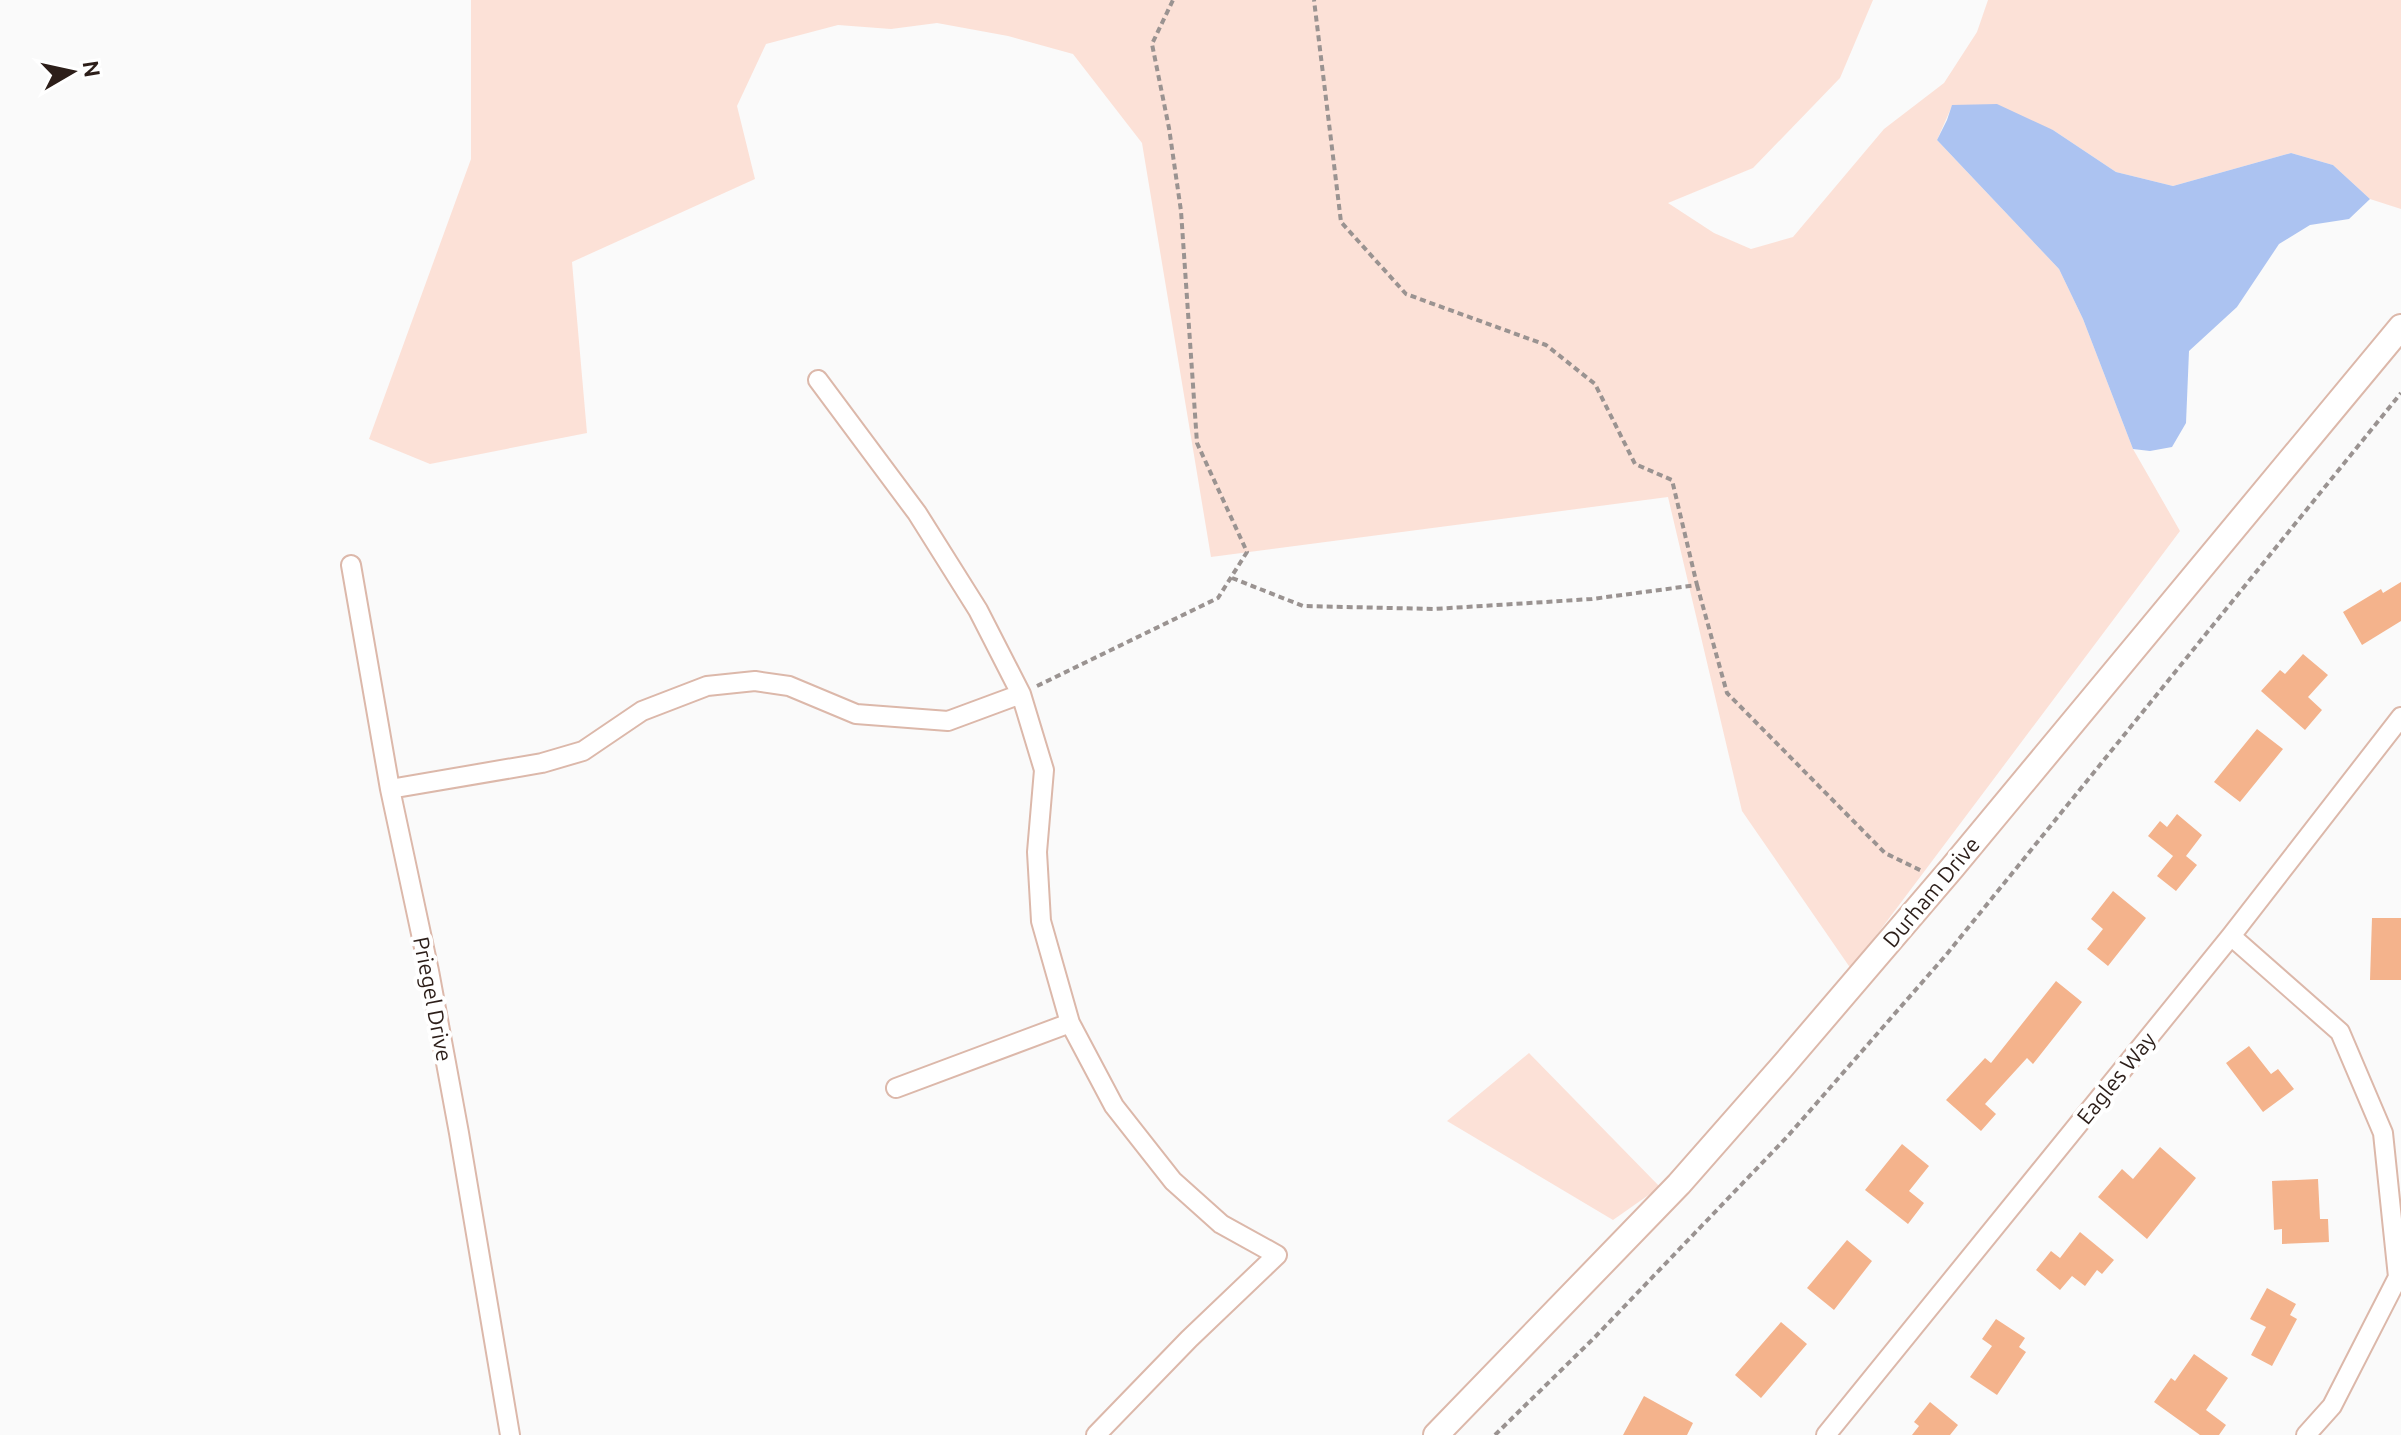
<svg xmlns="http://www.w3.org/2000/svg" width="2401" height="1435" font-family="Ubuntu,sans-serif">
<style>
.green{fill:#fce1d7}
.water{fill:#acc3f1}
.building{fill:#f4b38c}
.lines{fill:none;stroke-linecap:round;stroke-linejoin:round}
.minor-casing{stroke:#dcb8aa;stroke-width:22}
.tertiary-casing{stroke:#dcb8aa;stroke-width:28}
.path{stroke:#9a9391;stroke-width:4;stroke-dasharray:6 4;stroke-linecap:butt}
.minor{stroke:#fff;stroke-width:18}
.tertiary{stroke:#fff;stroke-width:24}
.labels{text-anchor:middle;stroke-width:8;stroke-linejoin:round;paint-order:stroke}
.street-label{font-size:22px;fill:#2c1e19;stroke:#fff}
</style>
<rect width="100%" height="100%" fill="#fafafa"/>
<path class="green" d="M 471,0 L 1873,0 L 1840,78 L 1753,168 L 1668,203 L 1714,233 L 1751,249 L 1793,237 L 1884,129 L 1944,83 L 1977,32 L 1988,0 L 2401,0 L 2401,209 L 2370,199 L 2333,165 L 2291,153 L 2173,186 L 2116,172 L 2053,130 L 1952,106 L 1937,140 L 2059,269 L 2083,319 L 2133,449 L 2180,531 L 1851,969 L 1742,811 L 1668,497 L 1211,557 L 1142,143 L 1073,54 L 1008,36 L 937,23 L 891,29 L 838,25 L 766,44 L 737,106 L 755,179 L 572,262 L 587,433 L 430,464 L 369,439 L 471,159 Z
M 1529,1053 L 1660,1187 L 1613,1220 L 1447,1121 Z"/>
<path class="water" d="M 1997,104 L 2053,130 L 2116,172 L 2173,186 L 2291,153 L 2333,165 L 2370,199 L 2349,219 L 2310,225 L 2279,244 L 2237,307 L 2189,351 L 2186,423 L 2172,447 L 2150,451 L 2133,449 L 2083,319 L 2059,269 L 1937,140 L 1947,120 L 1952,105 Z"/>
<path class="building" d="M 2401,582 L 2401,621 L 2362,645 L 2343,612 L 2381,589 L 2383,593 Z
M 2303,654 L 2328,675 L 2308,697 L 2322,710 L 2305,730 L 2261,691 L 2280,670 L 2285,674 Z
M 2257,729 L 2283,749 L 2240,802 L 2214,782 Z
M 2177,814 L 2202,835 L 2186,856 L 2197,865 L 2176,891 L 2157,876 L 2173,856 L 2148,836 L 2160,821 L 2167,827 Z
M 2113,891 L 2146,918 L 2108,966 L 2087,949 L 2103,929 L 2091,919 Z
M 2372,918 L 2401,918 L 2401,980 L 2370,980 Z
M 2056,981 L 2082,1002 L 2033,1064 L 2027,1058 L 1985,1104 L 1996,1114 L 1981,1131 L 1946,1100 L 1985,1058 L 1991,1063 Z
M 2249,1046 L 2271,1074 L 2278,1069 L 2294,1089 L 2263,1112 L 2226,1063 Z
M 1902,1144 L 1929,1166 L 1909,1191 L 1924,1203 L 1908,1224 L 1865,1190 Z
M 2160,1147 L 2196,1178 L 2147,1239 L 2098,1197 L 2122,1169 L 2133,1179 Z
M 2318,1179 L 2320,1219 L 2328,1219 L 2329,1242 L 2282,1244 L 2282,1229 L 2274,1230 L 2272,1181 Z
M 2080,1232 L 2114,1260 L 2102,1274 L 2097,1270 L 2085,1286 L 2072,1276 L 2060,1290 L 2036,1270 L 2051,1251 L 2060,1258 Z
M 1847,1240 L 1872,1261 L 1834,1310 L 1807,1288 Z
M 2267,1288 L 2296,1304 L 2290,1315 L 2297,1319 L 2272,1366 L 2251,1355 L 2266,1327 L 2250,1319 Z
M 1996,1319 L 2025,1338 L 2019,1347 L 2026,1352 L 1997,1395 L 1970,1377 L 1992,1346 L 1982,1339 Z
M 1781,1322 L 1807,1344 L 1761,1398 L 1735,1375 Z
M 2194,1354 L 2228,1378 L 2206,1410 L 2226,1425 L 2219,1435 L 2200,1435 L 2154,1402 L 2171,1378 L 2175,1381 Z
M 1644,1396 L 1693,1423 L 1687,1435 L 1623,1435 Z
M 1930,1402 L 1958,1425 L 1950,1435 L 1912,1435 L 1919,1426 L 1914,1422 Z"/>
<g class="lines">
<defs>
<path id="minor" d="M 818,380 L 917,513 L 978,610 L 1021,694 L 1044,770 L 1037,852 L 1041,921 L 1070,1023 L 1114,1106 L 1173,1181 L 1221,1224 L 1277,1255 L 1189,1339 L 1096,1435
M 351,565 L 390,789 L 429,971 L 459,1133 L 510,1435
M 390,789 L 542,763 L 583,751 L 642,711 L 707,686 L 755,681 L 789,686 L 856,714 L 948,721 L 1021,694
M 2231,936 L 2340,1032 L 2383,1133 L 2398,1277 L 2332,1406 L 2306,1435
M 896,1088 L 1070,1023
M 1826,1435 L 2231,936 L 2401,717"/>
<path id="tertiary" d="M 1436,1435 L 1679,1184 L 1781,1068 L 1952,868 L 2401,327"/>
</defs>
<use href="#minor" class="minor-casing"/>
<use href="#tertiary" class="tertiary-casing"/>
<path class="path" d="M 1232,578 L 1303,606 L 1434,609 L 1592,599 L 1697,585 L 1672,480 L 1635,464 L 1595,384 L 1546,345 L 1406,294 L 1341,222 L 1314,0
M 1697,585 L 1727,693 L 1885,853 L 1922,871
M 1037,686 L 1218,598 L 1247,552 L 1197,443 L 1181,211 L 1169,128 L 1152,44 L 1173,0
M 1495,1435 L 1595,1337 L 1787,1137 L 1946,955 L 2401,393"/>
<use href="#minor" class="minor"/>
<use href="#tertiary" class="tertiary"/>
</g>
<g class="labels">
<g class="street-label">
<text transform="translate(1931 892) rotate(-50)" y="8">Durham Drive</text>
<text transform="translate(433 999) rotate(79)" y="8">Priegel Drive</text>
<text transform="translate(2116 1078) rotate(-51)" y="8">Eagles Way</text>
</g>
</g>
<g transform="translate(72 72) rotate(81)" stroke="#ffffff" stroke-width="6" paint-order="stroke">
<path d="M0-6L14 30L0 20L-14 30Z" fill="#2c1e19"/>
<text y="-12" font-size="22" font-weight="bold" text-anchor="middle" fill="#2c1e19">N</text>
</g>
</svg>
